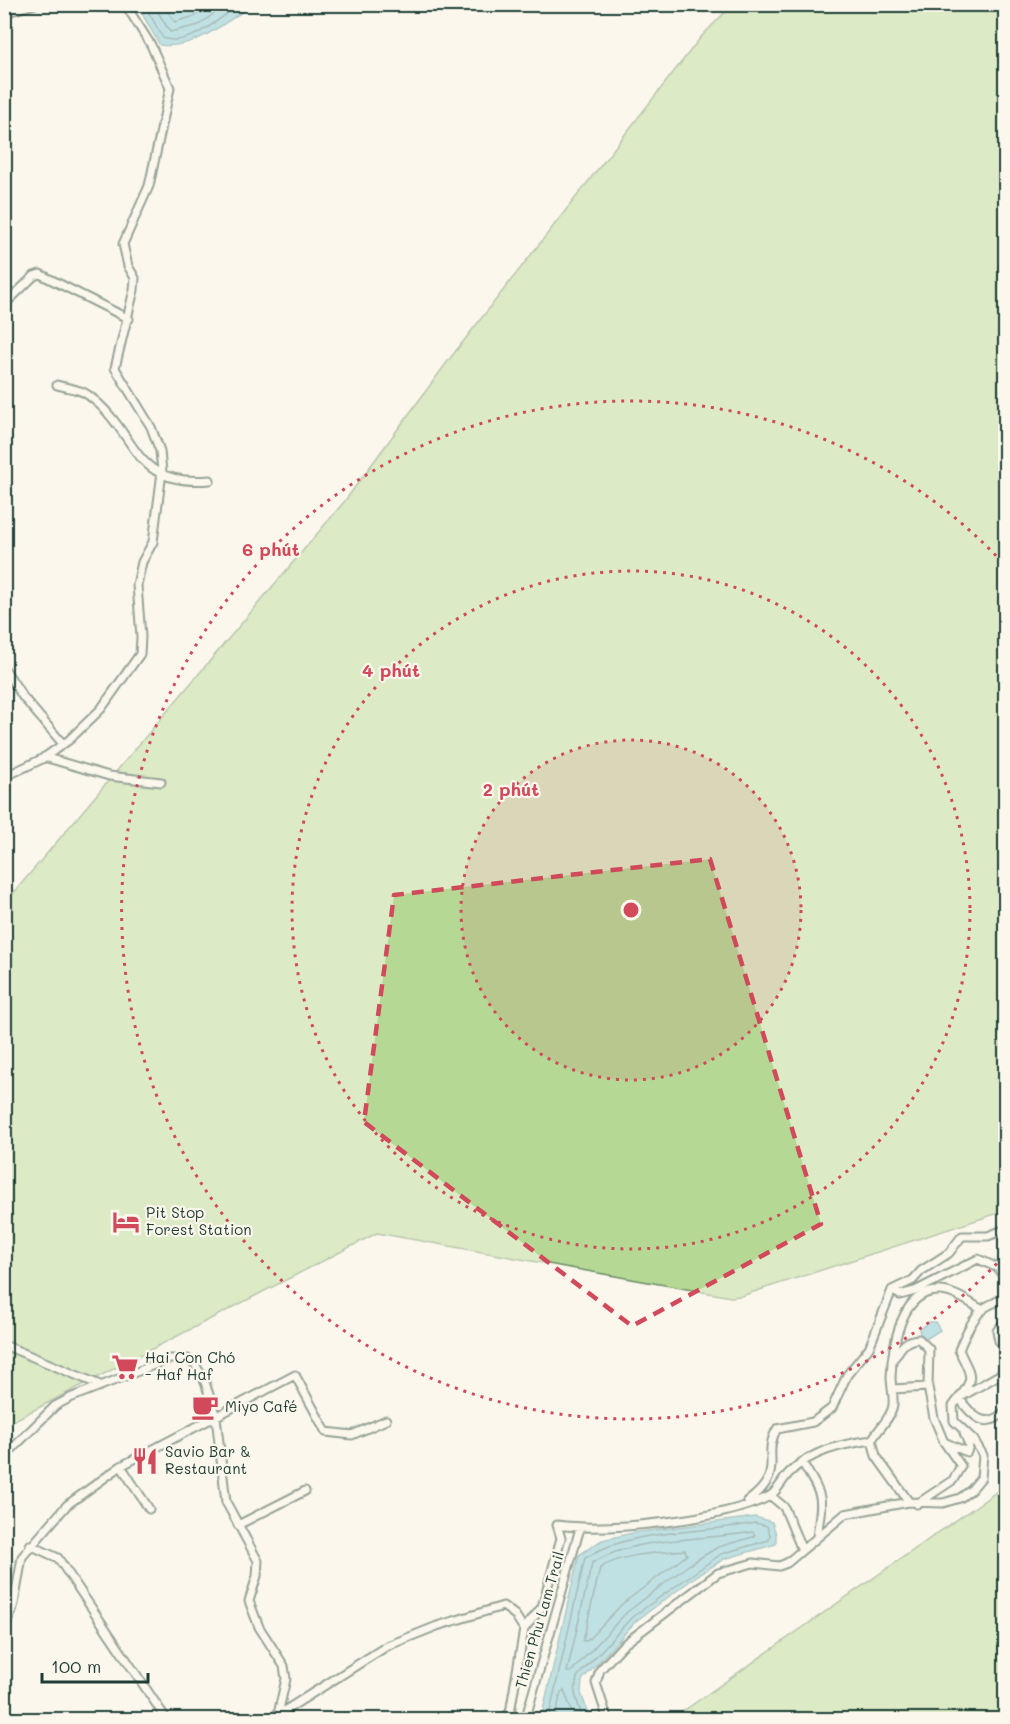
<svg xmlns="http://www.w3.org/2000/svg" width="1010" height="1724" font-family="Mali,sans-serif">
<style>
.green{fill:#b5d994;stroke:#6a8b64;stroke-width:1.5}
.water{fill:#79c5d8;stroke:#558f96;stroke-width:1.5}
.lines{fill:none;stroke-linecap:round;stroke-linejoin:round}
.shore{stroke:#437376;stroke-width:1.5}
.minor-casing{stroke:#1f3d34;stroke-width:11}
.minor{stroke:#fbf7ec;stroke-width:7}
.marked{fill:none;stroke:#d1495b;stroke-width:4.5;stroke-dasharray:12 8;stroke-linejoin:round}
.ring{fill:none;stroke:#d1495b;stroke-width:3;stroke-dasharray:3 6}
.labels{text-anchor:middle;stroke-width:4.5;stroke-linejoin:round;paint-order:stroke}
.poi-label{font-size:15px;fill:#1f3d34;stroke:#fbf7ec;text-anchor:start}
.street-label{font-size:15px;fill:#1f3d34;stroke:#fbf7ec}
.centre{fill:#d1495b;stroke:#fbf7ec;stroke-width:3}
.ring-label{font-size:18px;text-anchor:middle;font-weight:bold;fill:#d1495b;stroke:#fbf7ec;stroke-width:4.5;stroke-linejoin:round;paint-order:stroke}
</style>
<rect width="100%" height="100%" fill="#fbf7ec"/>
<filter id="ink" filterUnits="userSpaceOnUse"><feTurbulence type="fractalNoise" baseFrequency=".0167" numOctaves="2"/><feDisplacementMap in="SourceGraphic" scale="12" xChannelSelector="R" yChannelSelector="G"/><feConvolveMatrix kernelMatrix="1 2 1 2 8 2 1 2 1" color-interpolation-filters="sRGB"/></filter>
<g filter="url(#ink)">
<path class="green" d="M 732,5 L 1005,5 L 1005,1211 L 741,1296 L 731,1297 L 377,1233 L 5,1425 L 5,903 L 344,502 L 448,361 L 701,37 Z
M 1005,1486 L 1005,1719 L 672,1719 Z"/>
<path class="water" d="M 137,5 L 253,4 L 253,5 C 224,22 196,50 160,45 Z
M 929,1322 L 935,1322 L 940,1330 L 926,1339 L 921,1336 L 919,1329 Z
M 755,1517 L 772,1522 L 776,1534 L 776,1544 L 724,1559 L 698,1575 L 636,1621 L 582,1680 L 581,1693 L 590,1719 L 541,1719 L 579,1555 L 602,1540 L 633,1533 Z"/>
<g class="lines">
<path class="shore" d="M 144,4 L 163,38 C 190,48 220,17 241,4
M 153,4 L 170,32 L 199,25 L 226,4
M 163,4 L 175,22 L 195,16 L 210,4
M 752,1532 L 755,1534 L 753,1537 L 718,1547 L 690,1564 L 627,1612 L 571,1672 L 567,1672 L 592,1563 C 634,1536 703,1541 752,1532 Z
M 685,1550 L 687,1555 L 622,1604 L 587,1641 L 583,1641 L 600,1568 C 624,1553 657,1553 685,1550 Z
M 548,1720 L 585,1558 C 631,1528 702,1534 755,1523 L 767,1526 L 770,1535 L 769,1540 L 721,1554 L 632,1617 L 577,1677 L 575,1694 L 583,1720
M 555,1720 L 561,1692 L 564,1690 L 575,1720"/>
<defs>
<path id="minor" d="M 4,13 L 35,4
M 4,305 L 34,276 L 40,274 L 129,319
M 57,385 C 67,388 81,389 88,395 C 140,433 129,487 210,480
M 4,668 L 23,697 L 63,744
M 44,757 L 109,776 L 161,782
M 4,777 L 42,759 L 69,740 L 101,709 L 140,654 L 141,637 L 137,585 L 142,562 L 153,542 L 162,472 L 160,451 L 151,427 L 115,368 L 134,290 L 135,278 L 128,266 L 123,244 L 149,186 L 170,88 L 151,45 L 125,4
M 892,1290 L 913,1280 L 921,1271 L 949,1253 L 962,1236 L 988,1236 L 1006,1229
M 892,1290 L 900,1295 L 915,1291 L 978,1259 L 998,1268 L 1006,1280
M 1006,1293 C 1001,1303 991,1302 983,1309 C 972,1319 964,1337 959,1350 C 969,1373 977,1376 959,1398 C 972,1416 986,1432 1006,1410
M 1006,1320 L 997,1331 L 999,1341 L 1006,1349
M 4,1345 L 100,1385
M 895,1357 C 901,1347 906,1339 919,1339 L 929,1349 L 928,1387 L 934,1418 L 944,1442 L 961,1466 L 953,1480 L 917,1504
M 892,1389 L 928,1387
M 872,1440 L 876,1456 L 909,1502
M 944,1442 L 967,1452 L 969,1445 L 964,1433
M 4,1457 L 55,1406 L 70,1398 L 169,1359 L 188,1359 L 195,1364 L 205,1382 L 216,1417 L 226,1502 L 258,1561 L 257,1576 L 249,1601 L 259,1627 L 284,1666 L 286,1679 L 278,1714
M 802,1462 C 824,1499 823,1494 817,1537
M 121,1466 L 149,1509
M 771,1496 L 784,1507 L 802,1550
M 748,1501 C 788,1471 760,1457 777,1429 L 813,1422 L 832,1408 L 847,1375 L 869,1348 L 892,1290
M 238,1525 L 305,1491
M 30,1545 L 58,1558 L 167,1720
M 524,1629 L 542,1607 L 561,1538 L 557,1525 C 609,1532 721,1520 768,1497 C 777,1493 782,1480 789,1473 C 811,1451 842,1444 872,1440 C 878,1429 892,1417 893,1405 C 894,1396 891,1386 891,1377 C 892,1349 900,1288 941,1291 C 955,1292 970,1303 983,1310
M 4,1632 L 14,1604 L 22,1557 L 67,1505 L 121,1466 L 295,1375 L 326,1432 L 352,1435 L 386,1420
M 270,1720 L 387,1646 L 437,1626 L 503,1606 L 515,1615 L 524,1629 L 510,1713 L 514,1720
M 500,1720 L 510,1713
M 533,1720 L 528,1710 L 580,1528
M 608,1720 L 596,1683 L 600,1670 L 623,1645 L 718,1573 L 753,1563 L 779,1566 L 787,1563 L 845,1514 L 909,1502 L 943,1503 L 960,1498 L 971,1490 L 981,1478 L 983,1455 L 974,1440 L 954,1421 L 953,1406 L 959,1398 L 1006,1371"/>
</defs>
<use href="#minor" class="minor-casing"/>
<use href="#minor" class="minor"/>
</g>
</g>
<path d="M0 0H1010V1724H0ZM 710,859 L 821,1224 L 632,1326 L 364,1122 L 394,895 Z" fill="#fbf7ec" fill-opacity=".55" fill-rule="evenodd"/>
<path class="marked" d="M 710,859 L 821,1224 L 632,1326 L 364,1122 L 394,895 Z"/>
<circle cx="631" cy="910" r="170" fill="#d1495b" fill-opacity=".12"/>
<g class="ring">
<circle cx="631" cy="910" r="170"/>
<circle cx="631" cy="910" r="339"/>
<path d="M1003 1257A509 509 0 1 1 1003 563"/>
</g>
<defs>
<symbol id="hotel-bare" viewBox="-9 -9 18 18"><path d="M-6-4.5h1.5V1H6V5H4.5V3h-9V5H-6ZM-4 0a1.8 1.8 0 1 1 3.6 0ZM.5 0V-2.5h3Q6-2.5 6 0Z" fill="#d1495b" stroke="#fbf7ec" stroke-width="2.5" paint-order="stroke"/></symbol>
<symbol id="supermarket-bare" viewBox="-9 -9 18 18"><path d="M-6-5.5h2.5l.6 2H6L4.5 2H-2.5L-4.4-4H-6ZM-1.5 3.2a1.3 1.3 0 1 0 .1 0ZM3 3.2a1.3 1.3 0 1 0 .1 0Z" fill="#d1495b" stroke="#fbf7ec" stroke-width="2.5" paint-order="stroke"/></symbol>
<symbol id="cafe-bare" viewBox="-9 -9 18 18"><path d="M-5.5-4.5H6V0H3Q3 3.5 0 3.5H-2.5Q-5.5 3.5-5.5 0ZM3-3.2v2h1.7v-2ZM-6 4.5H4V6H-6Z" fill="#d1495b" stroke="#fbf7ec" stroke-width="2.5" paint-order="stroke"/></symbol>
<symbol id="restaurant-bare" viewBox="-9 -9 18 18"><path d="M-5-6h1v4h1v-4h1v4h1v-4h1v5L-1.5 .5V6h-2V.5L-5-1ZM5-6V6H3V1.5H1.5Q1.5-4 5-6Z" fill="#d1495b" stroke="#fbf7ec" stroke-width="2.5" paint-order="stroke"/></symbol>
</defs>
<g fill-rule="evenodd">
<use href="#hotel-bare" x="107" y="1203" width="38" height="38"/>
<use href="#supermarket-bare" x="106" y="1348" width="38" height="38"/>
<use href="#cafe-bare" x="186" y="1388" width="38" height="38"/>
<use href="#restaurant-bare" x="126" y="1442" width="38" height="38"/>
</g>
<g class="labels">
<g class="poi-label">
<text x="146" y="1218">Pit Stop<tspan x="146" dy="17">Forest Station</tspan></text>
<text x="145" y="1363">Hai Con Chó<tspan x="145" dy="17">- Haf Haf</tspan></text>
<text x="225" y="1412">Miyo Café</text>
<text x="165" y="1457">Savio Bar &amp;<tspan x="165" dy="17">Restaurant</tspan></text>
</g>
<g class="street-label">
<text transform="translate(540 1620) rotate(-74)" y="5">Thien Phu Lam Trail</text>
</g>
</g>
<circle cx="631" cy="910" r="9" class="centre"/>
<g class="ring-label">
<text x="271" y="556">6 phút</text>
<text x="391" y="677">4 phút</text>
<text x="511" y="796">2 phút</text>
</g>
<rect width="1010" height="1724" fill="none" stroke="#fbf7ec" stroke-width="24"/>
<rect x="12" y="12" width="986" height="1700" fill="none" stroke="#1f3d34" stroke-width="2" filter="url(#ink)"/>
<path d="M42 1673v9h106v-9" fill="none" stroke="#1f3d34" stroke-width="3"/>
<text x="51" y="1673" font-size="18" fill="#1f3d34" stroke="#fbf7ec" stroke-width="4.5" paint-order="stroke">100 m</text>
</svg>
